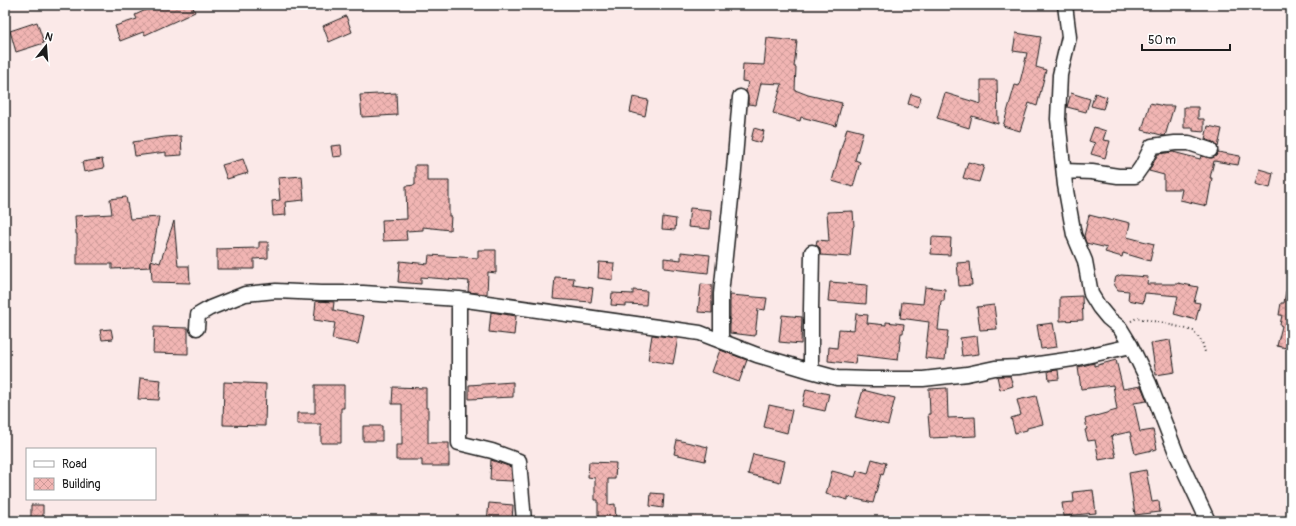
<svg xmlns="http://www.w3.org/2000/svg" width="1296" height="526" font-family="Pangolin,sans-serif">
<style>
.building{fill:url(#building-cross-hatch);stroke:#1c1c1c}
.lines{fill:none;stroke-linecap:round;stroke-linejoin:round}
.street-casing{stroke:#1c1c1c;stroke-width:17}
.path{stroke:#1c1c1c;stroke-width:2;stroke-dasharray:1 3;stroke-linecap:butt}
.street{stroke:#fff;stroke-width:14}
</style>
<defs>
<pattern id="building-cross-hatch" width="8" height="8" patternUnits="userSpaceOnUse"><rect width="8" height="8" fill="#f1b5b3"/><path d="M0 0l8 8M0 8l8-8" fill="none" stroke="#ce9b99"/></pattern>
</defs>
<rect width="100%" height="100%" fill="#fbe9e8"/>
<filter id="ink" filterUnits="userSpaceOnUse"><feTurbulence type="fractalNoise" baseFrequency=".025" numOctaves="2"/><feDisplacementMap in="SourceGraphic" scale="8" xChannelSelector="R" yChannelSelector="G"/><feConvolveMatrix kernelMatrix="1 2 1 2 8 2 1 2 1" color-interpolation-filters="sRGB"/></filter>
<g filter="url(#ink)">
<path class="building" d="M 157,5 L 192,5 L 195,12 L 145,35 L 143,32 L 120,41 L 115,26 L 137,19 L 135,15 Z
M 346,16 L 352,32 L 329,42 L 323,26 Z
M 37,22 L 44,43 L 16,52 L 10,31 Z
M 1016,33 L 1041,37 L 1036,67 L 1046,70 L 1037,106 L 1029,103 L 1020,131 L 1003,126 L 1015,85 L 1019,86 L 1027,53 L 1013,51 Z
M 767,38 L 797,41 L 794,67 L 796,67 L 795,90 L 808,95 L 842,103 L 836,126 L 801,117 L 800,121 L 773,113 L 782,84 L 761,83 L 756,105 L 748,104 L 748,97 L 746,91 L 748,82 L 742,81 L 743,64 L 764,65 Z
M 981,80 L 997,80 L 998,124 L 972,116 L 969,128 L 937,118 L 945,93 L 981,104 Z
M 396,93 L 397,115 L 362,117 L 360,95 Z
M 1071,93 L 1090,99 L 1086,112 L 1067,107 Z
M 1095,93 L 1107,97 L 1103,109 L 1091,106 Z
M 911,94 L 921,97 L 918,107 L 908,104 Z
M 633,97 L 648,100 L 645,116 L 630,112 Z
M 1150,103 L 1164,106 L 1174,106 L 1165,136 L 1142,130 Z
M 1184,107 L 1198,107 L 1198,119 L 1204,119 L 1204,132 L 1193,131 L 1193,128 L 1184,128 Z
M 1208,126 L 1222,129 L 1218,147 L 1213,142 L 1205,139 Z
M 1094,127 L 1106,131 L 1103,140 L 1110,141 L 1105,158 L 1091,154 L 1095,143 L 1089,141 Z
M 754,128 L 764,131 L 761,143 L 751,140 Z
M 847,128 L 863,132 L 855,160 L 860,162 L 853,187 L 832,181 Z
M 181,136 L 182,155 L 166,156 L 166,152 L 135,156 L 133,142 L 165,137 Z
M 341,145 L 342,156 L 333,157 L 331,146 Z
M 1173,152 L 1200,159 L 1201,156 L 1212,158 L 1216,156 L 1218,152 L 1240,156 L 1238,165 L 1214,161 L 1210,178 L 1212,178 L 1207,206 L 1180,200 L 1182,189 L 1164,189 L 1164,175 L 1149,171 L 1158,154 Z
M 102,159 L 104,168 L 84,172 L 82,162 Z
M 243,159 L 248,173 L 227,179 L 222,165 Z
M 968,162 L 984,166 L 979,182 L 963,178 Z
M 415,165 L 427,165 L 427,181 L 449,181 L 449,216 L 451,216 L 450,230 L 423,227 L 423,230 L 406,231 L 407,240 L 383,241 L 382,220 L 407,219 L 406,186 L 415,185 Z
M 1259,169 L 1273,173 L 1270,188 L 1255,184 Z
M 302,176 L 304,200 L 285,202 L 286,215 L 273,216 L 272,201 L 280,200 L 278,178 Z
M 126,197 L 130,219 L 159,217 L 150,267 L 112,269 L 112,264 L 77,264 L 77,234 L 76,234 L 75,216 L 112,214 L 110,199 Z
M 690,208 L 711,210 L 710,229 L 688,227 Z
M 853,211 L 854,226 L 853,227 L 850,257 L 820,255 L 820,248 L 816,245 L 817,240 L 829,241 L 827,212 Z
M 1089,215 L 1113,221 L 1114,219 L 1130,223 L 1127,237 L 1154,244 L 1150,261 L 1123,253 L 1122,257 L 1105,252 L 1107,248 L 1086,243 L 1084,236 Z
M 663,217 L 676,219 L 675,230 L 662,229 Z
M 174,221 L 178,266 L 189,266 L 190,283 L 152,282 L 151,260 L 160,263 Z
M 932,237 L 951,238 L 950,255 L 931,254 Z
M 259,242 L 268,242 L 268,258 L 254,259 L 254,269 L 217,269 L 217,249 L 259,248 Z
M 478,250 L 496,250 L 496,273 L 488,272 L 487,294 L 468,292 L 469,281 L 421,277 L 421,284 L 398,282 L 400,261 L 428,264 L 429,255 L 478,258 Z
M 681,252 L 710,255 L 708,273 L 664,268 L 664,258 L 681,260 Z
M 599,262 L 614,263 L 613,280 L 598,278 Z
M 970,262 L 972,285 L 959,286 L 957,263 Z
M 1121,275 L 1148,277 L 1147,284 L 1178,284 L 1178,283 L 1198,287 L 1194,302 L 1200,303 L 1196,320 L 1174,314 L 1178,296 L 1145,293 L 1143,303 L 1128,300 L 1129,291 L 1118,290 L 1114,284 L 1116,277 Z
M 555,277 L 574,278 L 573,285 L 593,288 L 591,302 L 553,299 Z
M 830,282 L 867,285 L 866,304 L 828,301 Z
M 701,284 L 712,285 L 712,313 L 698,312 Z
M 925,287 L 945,289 L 944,301 L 941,301 L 938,330 L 948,331 L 945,360 L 925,358 L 929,322 L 900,318 L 902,302 L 923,304 Z
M 633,290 L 647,291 L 646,305 L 626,304 L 626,306 L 611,305 L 612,293 L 633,294 Z
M 1286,291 L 1291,292 L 1291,349 L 1277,346 L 1282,326 L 1280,325 L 1282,315 L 1279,315 L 1281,303 L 1284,303 Z
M 730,295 L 767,298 L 765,310 L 758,309 L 755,336 L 730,333 Z
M 1082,296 L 1083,320 L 1060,321 L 1060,297 Z
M 316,301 L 334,302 L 333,310 L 364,316 L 358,344 L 332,339 L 335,323 L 314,320 Z
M 994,305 L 997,329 L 980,330 L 977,307 Z
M 491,312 L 516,316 L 514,335 L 489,332 Z
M 856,314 L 868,315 L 867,323 L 886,325 L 886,322 L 904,324 L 903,333 L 901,333 L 898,360 L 856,355 L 855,364 L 828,361 L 829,347 L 837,348 L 839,329 L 854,330 Z
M 782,315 L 802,317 L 801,344 L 779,342 Z
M 1053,323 L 1057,347 L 1041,349 L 1037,325 Z
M 154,327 L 188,328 L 188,354 L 153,353 Z
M 111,329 L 113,339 L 102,340 L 100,330 Z
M 652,335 L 678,338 L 673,364 L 648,360 Z
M 977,336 L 979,354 L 962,356 L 960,338 Z
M 1170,340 L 1175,372 L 1156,375 L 1151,343 Z
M 720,350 L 747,360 L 739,382 L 712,372 Z
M 1116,360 L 1123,389 L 1141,386 L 1147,401 L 1134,403 L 1140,432 L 1153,430 L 1157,449 L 1135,454 L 1130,432 L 1129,432 L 1111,436 L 1116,457 L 1099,460 L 1095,440 L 1088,441 L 1085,430 L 1087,429 L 1085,419 L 1117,410 L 1113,385 L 1081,389 L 1078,367 L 1094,363 L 1094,366 Z
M 1058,370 L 1059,379 L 1049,380 L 1048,371 Z
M 997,376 L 1010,376 L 1013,386 L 1000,390 Z
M 140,378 L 161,380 L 159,400 L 138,399 Z
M 224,382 L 266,384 L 265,426 L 223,425 Z
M 513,382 L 513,397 L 469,399 L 469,385 Z
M 315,385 L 344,385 L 344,408 L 341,408 L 341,443 L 321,443 L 321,424 L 297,424 L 297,413 L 315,413 Z
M 393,387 L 426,388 L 426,408 L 428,408 L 428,443 L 449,443 L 449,466 L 422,466 L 422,460 L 396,460 L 396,445 L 402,445 L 402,404 L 392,404 Z
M 947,388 L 948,418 L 975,417 L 976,436 L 930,438 L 928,414 L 930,414 L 929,389 Z
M 806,389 L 829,394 L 825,411 L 802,406 Z
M 863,390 L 895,398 L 888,425 L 855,417 Z
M 1036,396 L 1043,424 L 1027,428 L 1027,430 L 1015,433 L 1011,418 L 1021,415 L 1017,400 Z
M 769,405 L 792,410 L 787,433 L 764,427 Z
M 363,426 L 382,426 L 382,441 L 363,441 Z
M 677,440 L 708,447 L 705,461 L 674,454 Z
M 753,454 L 785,461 L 780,482 L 748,474 Z
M 872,459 L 886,463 L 883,475 L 881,474 L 873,503 L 848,497 L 848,500 L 826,494 L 832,471 L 855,477 L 857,471 L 868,474 Z
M 491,460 L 511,467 L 512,481 L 490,480 Z
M 589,462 L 616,463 L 615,479 L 608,479 L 608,505 L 615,504 L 616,519 L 598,520 L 598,500 L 595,500 L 595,478 L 588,477 Z
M 1146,470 L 1152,502 L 1159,501 L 1160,512 L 1135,515 L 1129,473 Z
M 1093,490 L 1096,513 L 1064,516 L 1062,503 L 1074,502 L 1073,492 Z
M 651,493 L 664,494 L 663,508 L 650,506 Z
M 489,503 L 513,505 L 512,521 L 487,521 Z
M 31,505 L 43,505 L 43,521 L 31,521 Z"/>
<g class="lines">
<defs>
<path id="street" d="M 1065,5 L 1069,37 L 1060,75 L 1058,119 L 1065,185 L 1074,235 L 1085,261 L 1091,294 L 1099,307 L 1108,318 L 1120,328 L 1131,346 L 1149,383 L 1177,455 L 1208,521
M 1064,171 L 1092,172 L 1118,176 L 1135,176 L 1142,166 L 1152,146 L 1175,143 L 1189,143 L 1210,150
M 459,299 L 459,443 L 492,451 L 519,461 L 524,521
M 197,328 L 198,315 L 210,308 L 245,294 L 276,291 L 321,293 L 363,293 L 459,299 L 700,333 L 757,355 L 811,371 L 837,378 L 870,379 L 923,379 L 967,374 L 995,368 L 1018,367 L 1073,359 L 1131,346
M 721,340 L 721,294 L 734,170 L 740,97
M 811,371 L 811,310 L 812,252"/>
</defs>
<use href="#street" class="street-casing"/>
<path class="path" d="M 1131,321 L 1137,318 L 1164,323 L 1194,331 L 1202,342 L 1205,352"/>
<use href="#street" class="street"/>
</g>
</g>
<rect width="1296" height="526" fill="none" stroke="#fff" stroke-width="20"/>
<rect x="10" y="10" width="1276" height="506" fill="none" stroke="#1c1c1c" stroke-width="1.5" filter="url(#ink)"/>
<rect x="26" y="448" width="130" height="52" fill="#ffffff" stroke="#a4a4a4"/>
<rect x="34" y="461" width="20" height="6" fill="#ffffff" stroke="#a4a4a4"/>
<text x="62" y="468" font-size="12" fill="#1c1c1c">Road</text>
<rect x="34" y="478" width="20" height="12" fill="url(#building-cross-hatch)" stroke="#a4a4a4"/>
<text x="62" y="488" font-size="12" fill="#1c1c1c">Building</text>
<g transform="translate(46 46) rotate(17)" stroke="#ffffff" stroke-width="3" paint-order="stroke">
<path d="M0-3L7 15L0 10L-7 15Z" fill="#1c1c1c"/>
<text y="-6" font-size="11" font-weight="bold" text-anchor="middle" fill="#1c1c1c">N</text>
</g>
<path d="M1142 44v6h88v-6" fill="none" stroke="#1c1c1c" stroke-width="2"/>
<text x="1148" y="44" font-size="12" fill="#1c1c1c" stroke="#ffffff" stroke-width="3" paint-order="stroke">50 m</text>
</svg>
